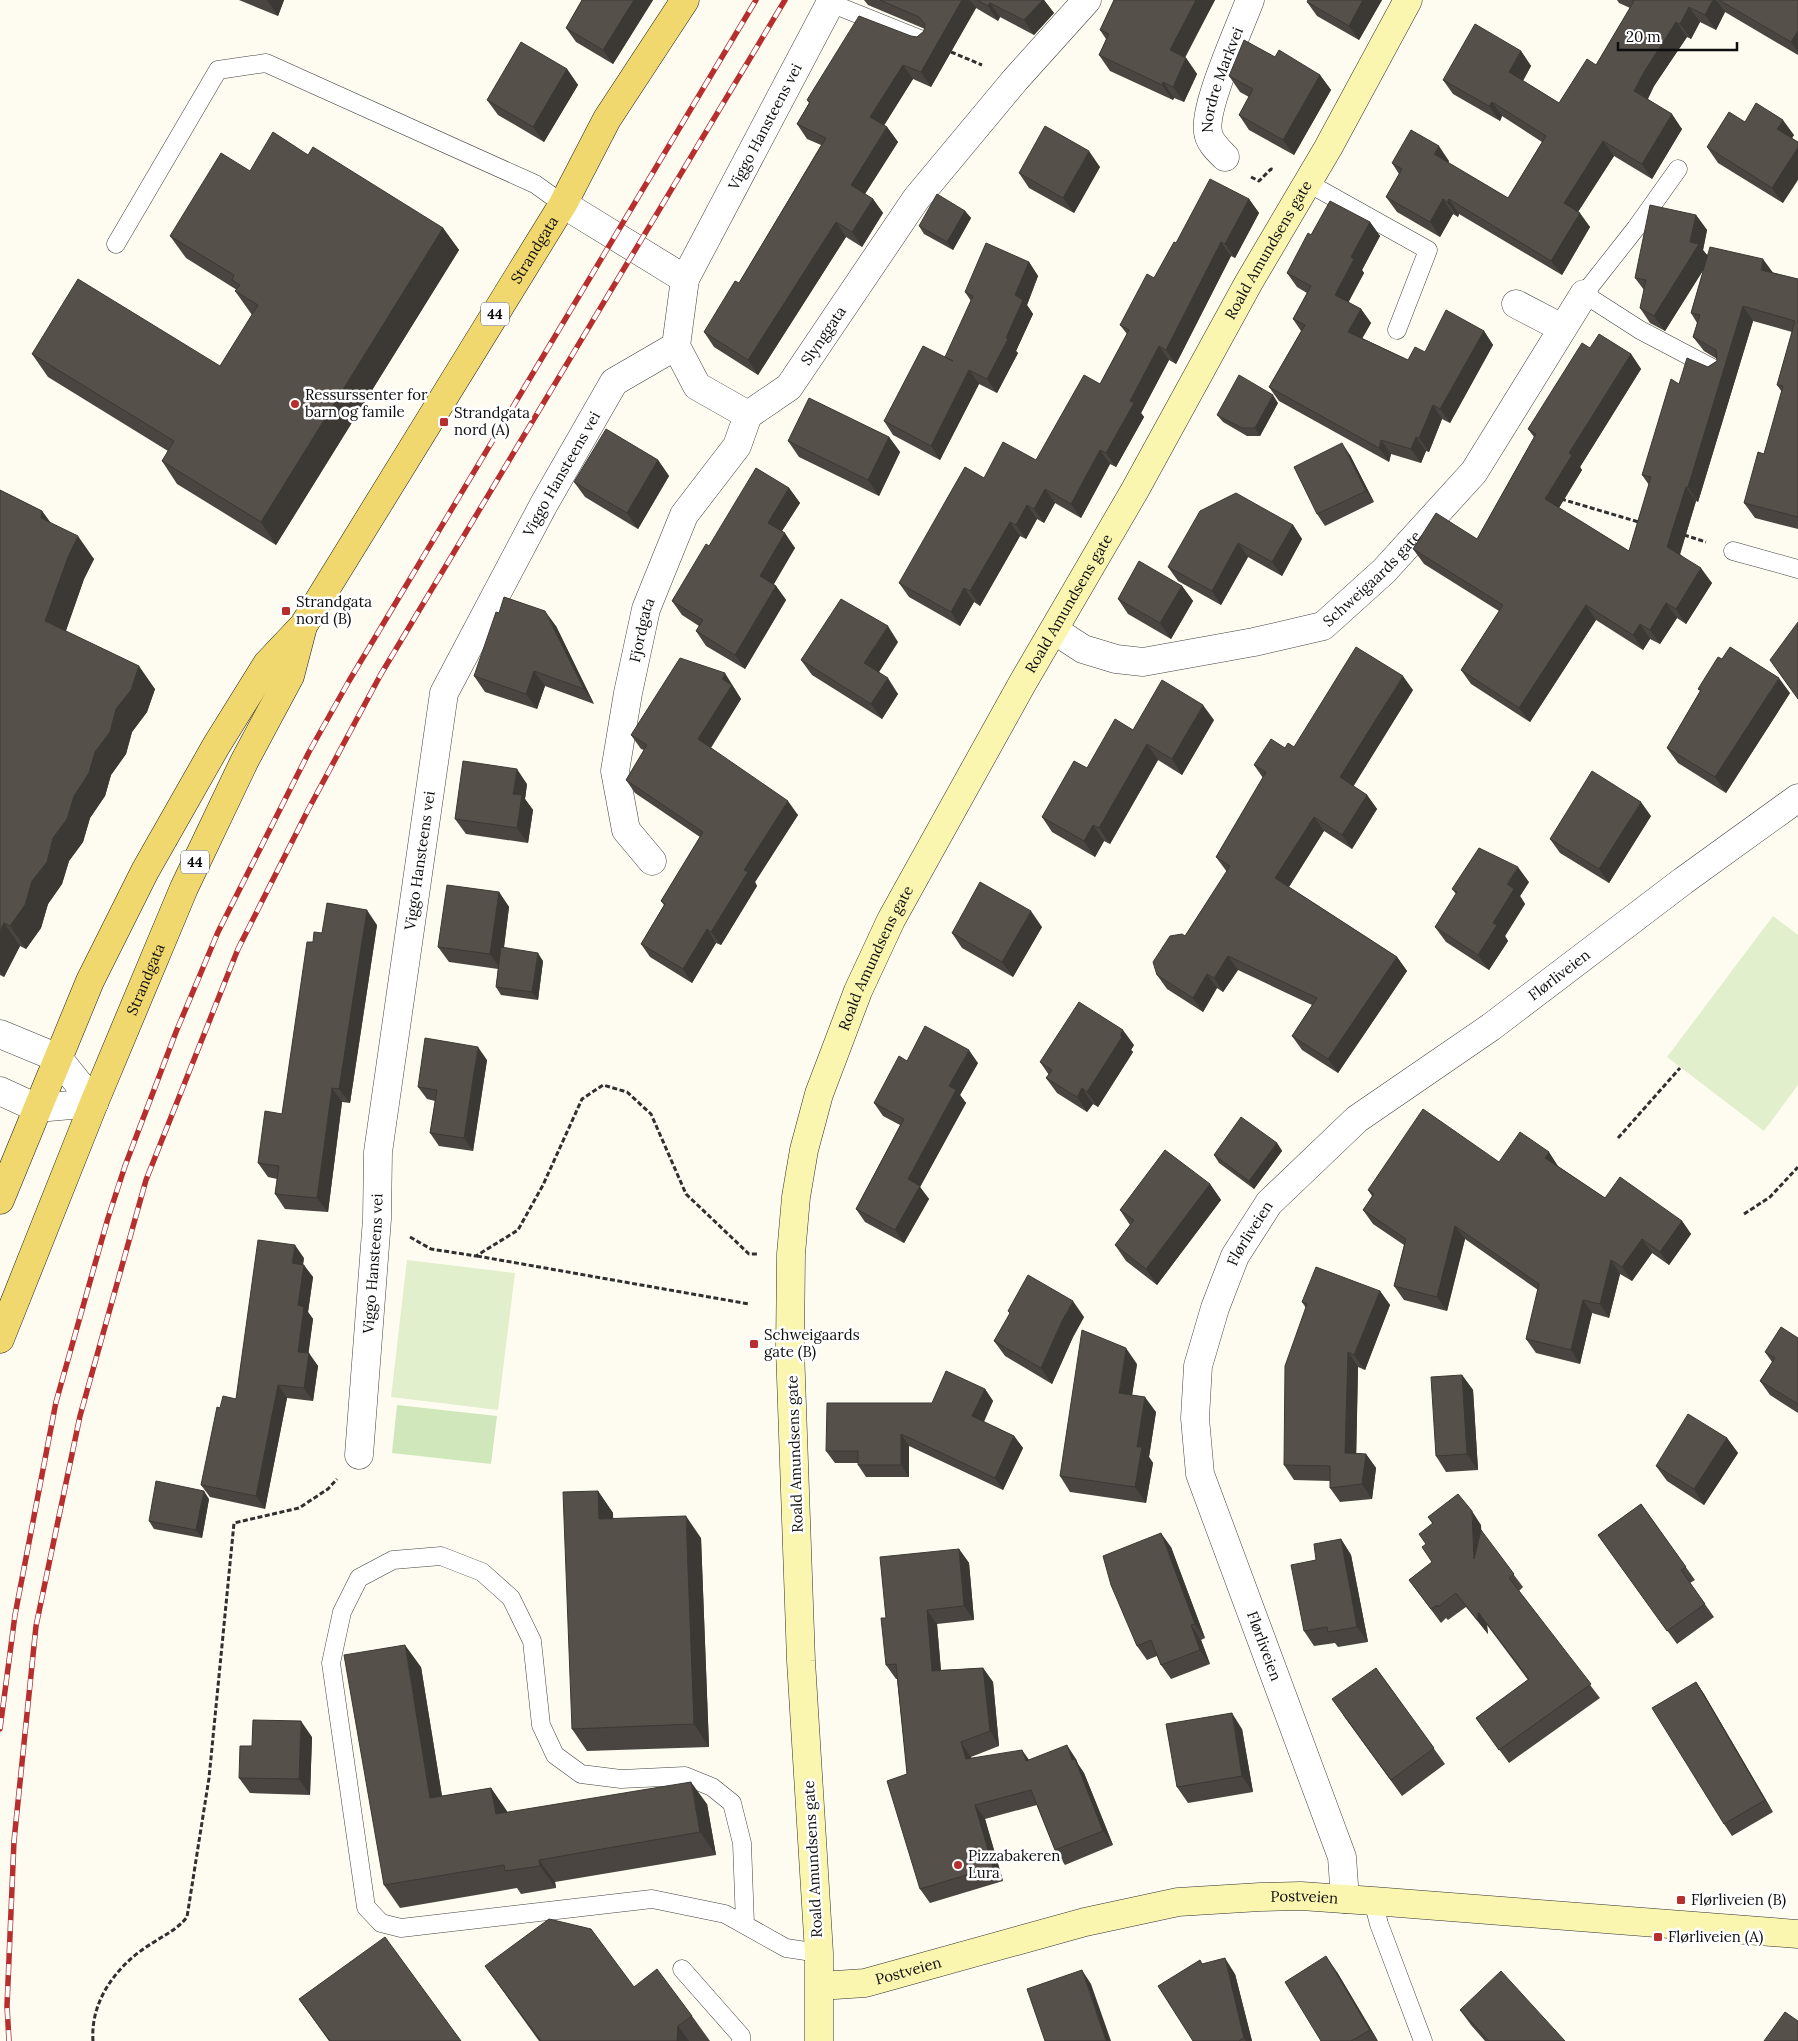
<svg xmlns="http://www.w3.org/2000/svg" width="1798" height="2041" font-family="Lora,serif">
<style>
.green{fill:#d0e7bc}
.pitch{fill:#e1efcd}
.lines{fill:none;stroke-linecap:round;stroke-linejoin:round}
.lane-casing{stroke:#414141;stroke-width:19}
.street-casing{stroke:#414141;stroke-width:29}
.secondary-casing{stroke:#303030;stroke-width:29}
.primary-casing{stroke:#1f1f1f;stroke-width:29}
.path{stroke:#303030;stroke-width:3;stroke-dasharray:5 2.5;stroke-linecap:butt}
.lane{stroke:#fff;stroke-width:18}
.street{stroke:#fff;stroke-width:28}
.secondary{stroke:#faf5af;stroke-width:28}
.primary{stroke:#f0d76e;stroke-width:28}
.rail-casing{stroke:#b72e2e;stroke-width:5.5}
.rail{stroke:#fff;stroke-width:4;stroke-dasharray:11;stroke-linecap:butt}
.wall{fill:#4a4540}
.shaded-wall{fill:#3c3834}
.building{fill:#56504b;stroke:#3c3834}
.poi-dot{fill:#b72e2e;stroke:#fff;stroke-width:2}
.labels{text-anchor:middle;stroke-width:5;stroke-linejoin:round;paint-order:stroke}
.shield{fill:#fff;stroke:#565656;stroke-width:1}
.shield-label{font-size:14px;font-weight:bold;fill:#0e0e0e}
.street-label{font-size:15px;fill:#0e0e0e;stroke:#fff}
.poi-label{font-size:15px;fill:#0e0e0e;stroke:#fff;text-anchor:start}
</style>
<rect width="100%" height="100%" fill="#fefcf0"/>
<path class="green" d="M 397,1405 L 497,1416 L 491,1464 L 392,1453 Z"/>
<path class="pitch" d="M 1773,916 L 1798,935 L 1798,1085 L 1764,1131 L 1667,1057 Z
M 407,1260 L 515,1273 L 498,1410 L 391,1397 Z"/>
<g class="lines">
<defs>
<path id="lane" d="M 830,3 L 925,41
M 1678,169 L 1636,228 L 1584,294 L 1640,330 L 1718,371
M 1308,183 L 1428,250 L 1397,330
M 116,244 L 218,70 L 266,63 L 535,184 L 563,204
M 1733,551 L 1798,569
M 1373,1901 L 1379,1924 L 1423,2041
M 745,1924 L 742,1843 L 732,1803 L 712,1787 L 685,1776 L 621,1779 L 581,1774 L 555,1755 L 541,1725 L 532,1641 L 511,1598 L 482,1572 L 441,1556 L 393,1560 L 359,1578 L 342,1612 L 331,1663 L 366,1907 L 381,1923 L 401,1928 L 652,1899 L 725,1914 L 786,1948 L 819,1953
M 682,1969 L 741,2036 L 741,2041"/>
<g id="street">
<path id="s1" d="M 1225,157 C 1218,150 1209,142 1208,132 C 1203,107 1240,27 1250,0"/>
<path id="s2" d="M 563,204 L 685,279 L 676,346 L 697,386 L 748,415 L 789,387 L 916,199 L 1015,80 L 1087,0"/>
<path id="s3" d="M 685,279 L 832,0"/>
<path d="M 1516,304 L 1562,328"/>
<path id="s4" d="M 1054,630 L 1083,649 L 1116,659 L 1143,662 L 1254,642 L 1323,626 L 1384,571 L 1474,472 L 1584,294"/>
<path id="s5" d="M 652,861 L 626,830 L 615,771 L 628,693 L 646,609 L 684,515 L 737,446 L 748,415"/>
<path d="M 0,1034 L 58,1058 L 94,1103"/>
<path d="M 0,1091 L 37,1108 L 94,1103"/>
<path id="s6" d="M 359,1455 L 377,1219 L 378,1152 L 444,693 L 544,504 L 614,382 L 676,346"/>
<path id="s7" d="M 1345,1899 L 1342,1857 L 1200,1474 L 1195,1418 L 1198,1366 L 1215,1308 L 1235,1256 L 1269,1203 L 1357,1119 L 1491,1027 L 1683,881 L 1798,798"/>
</g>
<g id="secondary">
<path id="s8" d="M 820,1986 L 865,1983 L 1085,1922 L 1178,1902 L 1260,1897 L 1301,1896 L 1373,1901 L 1798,1934"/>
<path id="s9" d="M 819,2041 L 819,1953 L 801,1661 L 790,1349 L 791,1254 L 796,1197 L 804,1150 L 819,1094 L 858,991 L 891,920 L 1022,684 L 1135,490 L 1249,282 L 1328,148 L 1408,0"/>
</g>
<g id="primary">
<path id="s10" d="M 0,1200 L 90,981 L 145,871 L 216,746 L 267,664 L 303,626 L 563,204 L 607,119 L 685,0"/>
<path id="s11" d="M 0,1339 L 94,1103 L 184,888 L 245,760 L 290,676 L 302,630"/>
</g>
</defs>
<use href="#lane" class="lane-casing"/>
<use href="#street" class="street-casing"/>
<use href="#secondary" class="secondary-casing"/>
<use href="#primary" class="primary-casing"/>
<path class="path" d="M 951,52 L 982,65
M 1251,177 L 1259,181 L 1271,169 L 1274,170
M 1561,499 L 1642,523
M 1684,535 L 1706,542
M 1618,1138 L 1680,1068
M 1744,1214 L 1770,1197 L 1798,1167
M 410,1237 L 431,1249 L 476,1256 L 518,1230 L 543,1185 L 582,1099 L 603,1085 L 627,1092 L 651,1114 L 686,1194 L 749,1254 L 757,1254
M 477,1256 L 749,1304
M 93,2041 C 90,2000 118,1964 151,1944 C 164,1935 177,1930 187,1917 L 209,1778 L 234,1523 L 299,1508 L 328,1489 L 337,1479"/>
<use href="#lane" class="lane"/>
<use href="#street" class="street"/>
<use href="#secondary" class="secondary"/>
<use href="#primary" class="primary"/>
<defs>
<path id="rail" d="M 0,1729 L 15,1615 L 56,1402 L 108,1218 L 125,1166 L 176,1032 L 218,932 L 309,752 L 349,681 L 756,0
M 9,2041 L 7,2006 L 14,1841 L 36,1626 L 80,1416 L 146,1180 L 238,949 L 308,810 L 381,674 L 785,0"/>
</defs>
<use href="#rail" class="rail-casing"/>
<use href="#rail" class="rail"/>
</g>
<path class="wall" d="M 239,0 L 284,0 L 278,16 Z
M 582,0 L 653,0 L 613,64 L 576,42 L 566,28 Z
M 864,0 L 1044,0 L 1054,13 L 1034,35 L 1000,17 L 998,21 L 976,8 L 931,87 L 913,79 L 884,125 L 887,127 L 898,142 L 865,194 L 873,199 L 883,213 L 862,247 L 846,237 L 758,375 L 714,347 L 704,332 L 739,283 L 821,145 L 807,139 L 797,124 L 809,103 L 807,100 L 911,36 L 917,37 L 924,31 L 925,29 L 868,5 Z
M 1114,0 L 1215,0 L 1185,58 L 1186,58 L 1197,74 L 1184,102 L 1174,98 L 1173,100 L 1110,71 L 1099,55 L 1106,39 L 1100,30 Z
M 1382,0 L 1359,40 L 1317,16 L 1307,2 Z
M 1617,0 L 1798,0 L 1798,55 L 1725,12 L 1716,30 L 1700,22 L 1691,39 L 1687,37 L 1654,86 L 1648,99 L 1682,129 L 1652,179 L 1614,156 L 1578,212 L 1590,227 L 1562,275 L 1459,214 L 1458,217 L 1453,214 L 1440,237 L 1397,212 L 1386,197 L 1399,174 L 1392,163 L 1449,161 L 1448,163 L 1508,198 L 1542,142 L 1502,116 L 1500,121 L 1453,94 L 1443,80 L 1521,51 L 1531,66 L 1523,81 L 1559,103 L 1596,65 L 1630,8 L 1619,3 Z
M 1275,57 L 1320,75 L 1331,90 L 1294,155 L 1249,130 L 1239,115 L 1249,97 L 1240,92 L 1229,76 Z
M 567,69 L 578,85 L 544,142 L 498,115 L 487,100 Z
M 1745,122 L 1794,135 L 1792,138 L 1783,203 L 1718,163 L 1707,147 Z
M 308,155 L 443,228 L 459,250 L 276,545 L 177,484 L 162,461 L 168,451 L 48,377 L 32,354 L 220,366 L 252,315 L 235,291 L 237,290 L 186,258 L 170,236 L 250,171 Z
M 1100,167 L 1074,213 L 1029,188 L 1019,173 Z
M 1249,199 L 1259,213 L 1235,258 L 1231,256 L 1176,364 L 1169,360 L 1141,413 L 1144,417 L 1116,467 L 1110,464 L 1081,518 L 1055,503 L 1044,523 L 1037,519 L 1026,539 L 1020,536 L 980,606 L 974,602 L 960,626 L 909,597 L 899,583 L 984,478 L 1036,460 L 1100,384 L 1127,334 L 1120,325 L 1154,278 L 1176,243 Z
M 965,211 L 971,218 L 953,250 L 924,234 L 919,226 Z
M 1696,215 L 1707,230 L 1703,250 L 1708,256 L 1798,279 L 1798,529 L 1755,518 L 1744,503 L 1764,454 L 1782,392 L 1777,385 L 1792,332 L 1753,321 L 1698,502 L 1696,501 L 1680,554 L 1712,583 L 1686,624 L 1677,618 L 1660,644 L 1650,639 L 1643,650 L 1596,620 L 1530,722 L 1471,684 L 1461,670 L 1499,611 L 1424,564 L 1413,549 L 1477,539 L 1534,437 L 1528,429 L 1590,348 L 1631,354 L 1641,369 L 1580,467 L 1582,470 L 1559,508 L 1629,551 L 1649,485 L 1642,475 L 1679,384 L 1717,361 L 1717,359 L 1704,351 L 1693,337 L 1697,323 L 1691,313 L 1704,269 L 1665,331 L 1650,323 L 1640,308 L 1644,290 L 1635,278 Z
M 1370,222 L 1380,236 L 1362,270 L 1364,273 L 1348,302 L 1361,309 L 1371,323 L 1362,338 L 1408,360 L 1425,352 L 1484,331 L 1493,345 L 1450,423 L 1442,419 L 1429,452 L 1426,451 L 1421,463 L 1391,454 L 1389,462 L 1279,401 L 1269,387 L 1301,331 L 1293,319 L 1307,293 L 1297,287 L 1287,273 L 1311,235 Z
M 1029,262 L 1038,276 L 1027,305 L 1033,314 L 1016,351 L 1018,353 L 997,393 L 979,384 L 940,460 L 893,435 L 884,421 L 946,357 L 971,301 L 965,292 Z
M 1278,403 L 1260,436 L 1247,436 L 1223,422 L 1217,415 Z
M 889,437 L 900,452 L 879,496 L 799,457 L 788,441 Z
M 1350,455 L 1374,502 L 1325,526 L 1317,514 Z
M 658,460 L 669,476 L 638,529 L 585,497 L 574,482 Z
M 789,488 L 800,503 L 782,531 L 795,548 L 773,584 L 776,586 L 786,600 L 745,669 L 706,646 L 696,631 L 699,626 L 682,615 L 672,601 L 709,546 Z
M 0,490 L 42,511 L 51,523 L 94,559 L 84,579 L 66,631 L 155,689 L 147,712 L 132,732 L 126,754 L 111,775 L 105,796 L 90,818 L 83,842 L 69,861 L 62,884 L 48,904 L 41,928 L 26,949 L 20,946 L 4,977 L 0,975 Z
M 1293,525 L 1302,539 L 1282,576 L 1248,557 L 1221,605 L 1178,581 L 1168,567 Z
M 1182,586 L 1193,601 L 1171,639 L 1128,614 L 1118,599 Z
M 556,626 L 594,704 L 545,686 L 537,709 L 485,692 L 474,676 Z
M 898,642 L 879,672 L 898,694 L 882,719 L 812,675 L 801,660 Z
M 734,687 L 734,688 L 741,699 L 711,748 L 798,815 L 755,882 L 757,886 L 721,945 L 716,943 L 692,983 L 650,957 L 641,944 L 664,905 L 661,901 L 700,837 L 635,793 L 626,780 L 644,750 L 641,749 L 631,735 Z
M 1698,689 L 1790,693 L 1726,793 L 1678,763 L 1667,748 L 1700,691 Z
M 1413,690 L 1353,786 L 1367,795 L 1377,809 L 1352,849 L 1324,831 L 1289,887 L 1397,957 L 1407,971 L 1338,1073 L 1302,1050 L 1292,1036 L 1312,1005 L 1238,970 L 1223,992 L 1217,988 L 1203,1012 L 1167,989 L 1157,975 L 1185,936 L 1227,872 L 1216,857 L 1263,778 L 1254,765 L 1285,748 L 1294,747 Z
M 1214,720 L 1182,775 L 1158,760 L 1110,844 L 1104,841 L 1095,857 L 1052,832 L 1042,817 L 1087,768 L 1133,730 Z
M 527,784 L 525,799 L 533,810 L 528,843 L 466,834 L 455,819 Z
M 1651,816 L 1609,883 L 1560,853 L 1550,839 Z
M 1529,882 L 1520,896 L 1525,904 L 1505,936 L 1508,941 L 1489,970 L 1446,942 L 1435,927 L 1456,894 L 1452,889 Z
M 499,892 L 509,907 L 504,948 L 543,961 L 538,1000 L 501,995 L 496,987 L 498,969 L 449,962 L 438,947 Z
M 377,925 L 350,1103 L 342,1102 L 328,1212 L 285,1209 L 275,1194 L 277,1179 L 268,1177 L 258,1163 L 282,1114 L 313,942 L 322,933 Z
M 1042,927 L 1013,977 L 962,948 L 952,933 Z
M 1134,1045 L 1131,1050 L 1133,1052 L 1098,1107 L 1093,1104 L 1087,1112 L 1057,1093 L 1046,1078 L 1049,1075 L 1040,1062 Z
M 487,1060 L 473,1151 L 439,1146 L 430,1133 L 435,1101 L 427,1099 L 418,1087 Z
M 907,1061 L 978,1063 L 960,1095 L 966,1103 L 920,1187 L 929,1199 L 904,1243 L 865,1222 L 856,1209 L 900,1125 L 883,1116 L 874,1103 Z
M 1277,1143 L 1282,1151 L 1254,1189 L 1219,1163 L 1214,1155 Z
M 1499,1162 L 1558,1166 L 1605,1198 L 1682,1221 L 1691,1234 L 1669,1265 L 1652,1253 L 1632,1281 L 1620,1274 L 1609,1318 L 1592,1313 L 1580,1364 L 1536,1353 L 1526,1339 L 1538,1290 L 1465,1239 L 1447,1311 L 1404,1300 L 1394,1286 L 1404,1245 L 1373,1224 L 1363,1210 L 1372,1196 L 1368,1190 Z
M 1210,1184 L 1221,1200 L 1157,1285 L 1126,1261 L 1115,1245 L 1130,1225 L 1120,1210 Z
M 304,1258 L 303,1265 L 313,1277 L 308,1312 L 313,1319 L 308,1353 L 318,1366 L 313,1401 L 287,1398 L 265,1509 L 210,1497 L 201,1485 L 220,1408 L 236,1399 Z
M 1380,1291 L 1390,1305 L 1365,1370 L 1358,1367 L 1356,1453 L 1366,1454 L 1376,1468 L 1372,1499 L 1340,1502 L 1330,1488 L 1330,1481 L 1294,1480 L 1284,1465 L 1306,1308 L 1302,1302 Z
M 1008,1311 L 1084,1317 L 1073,1337 L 1052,1384 L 1005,1356 L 994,1341 L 1010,1314 Z
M 1798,1338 L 1798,1413 L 1770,1395 L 1760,1381 L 1772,1362 L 1765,1352 Z
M 1137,1364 L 1132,1395 L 1156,1412 L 1149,1457 L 1153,1463 L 1146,1503 L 1070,1492 L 1060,1476 Z
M 1462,1375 L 1473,1390 L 1478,1470 L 1446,1472 L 1436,1456 Z
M 985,1389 L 993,1401 L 984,1422 L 1014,1436 L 1023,1448 L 1003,1490 L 909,1446 L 909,1477 L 866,1477 L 858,1465 L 858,1463 L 835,1463 L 826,1451 L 932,1403 Z
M 1727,1438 L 1738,1453 L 1704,1505 L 1667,1481 L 1656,1466 Z
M 598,1491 L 613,1513 L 613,1519 L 701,1538 L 709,1747 L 587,1751 L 572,1729 Z
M 209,1499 L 202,1538 L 154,1529 L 149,1521 Z
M 1641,1504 L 1695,1580 L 1690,1583 L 1714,1617 L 1677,1644 L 1598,1535 Z
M 1428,1517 L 1481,1525 L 1481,1531 L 1523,1587 L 1519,1591 L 1600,1698 L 1509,1763 L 1476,1718 L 1528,1680 L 1487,1625 L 1488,1634 L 1466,1607 L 1448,1620 L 1446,1618 L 1441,1623 L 1409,1580 L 1432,1562 L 1426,1544 L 1432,1523 Z
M 1341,1539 L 1351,1555 L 1368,1642 L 1338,1647 L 1335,1643 L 1314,1646 L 1304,1631 L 1316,1560 Z
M 1171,1547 L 1205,1638 L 1201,1640 L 1210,1664 L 1171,1679 L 1161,1665 L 1157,1656 L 1147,1660 L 1137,1646 Z
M 959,1549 L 969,1563 L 974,1620 L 937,1624 L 941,1670 L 983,1668 L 993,1682 L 999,1746 L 971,1757 L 971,1759 L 1029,1760 L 1076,1759 L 1078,1764 L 1084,1773 L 1113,1845 L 1065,1865 L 1055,1850 L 1037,1805 L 985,1819 L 1003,1881 L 930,1903 L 920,1889 L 897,1679 L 896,1679 L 886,1665 L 886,1618 Z
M 421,1667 L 442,1796 L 491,1788 L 507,1812 L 707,1804 L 716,1855 L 555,1882 L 556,1888 L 521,1894 L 517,1888 L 400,1908 L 384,1885 Z
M 1376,1668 L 1445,1764 L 1402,1796 L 1343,1715 Z
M 1696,1682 L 1704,1694 L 1773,1812 L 1732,1836 L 1724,1824 Z
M 1242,1729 L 1253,1792 L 1188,1803 L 1177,1787 Z
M 312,1737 L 310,1795 L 250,1793 L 239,1778 L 252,1746 Z
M 485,1966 L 634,1987 L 692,2016 L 710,2041 L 539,2041 Z
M 1337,1972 L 1378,2041 L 1321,2041 Z
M 1235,1974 L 1252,2041 L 1193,2041 Z
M 299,1999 L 461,2041 L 329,2041 Z
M 1460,2010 L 1565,2041 L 1485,2041 L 1471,2025 Z"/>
<path class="shaded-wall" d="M 267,0 L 284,0 L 278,16 Z
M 634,0 L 653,0 L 613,64 L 603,50 Z
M 962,0 L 970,0 L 976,8 L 931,87 L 921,72 Z
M 1043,0 L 1044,0 L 1054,13 L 1034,35 L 1024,20 Z
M 1196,0 L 1215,0 L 1180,65 L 1170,50 Z
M 1363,0 L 1382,0 L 1359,40 L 1349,26 Z
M 1713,0 L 1716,0 L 1725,12 L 1716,30 L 1705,15 Z
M 990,3 L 1000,17 L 998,21 L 988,6 Z
M 1689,7 L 1700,22 L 1691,39 L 1680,24 Z
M 1676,22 L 1687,37 L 1654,86 L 1644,106 L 1634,91 L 1644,72 Z
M 1798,31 L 1798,52 L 1791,42 Z
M 1521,51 L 1531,66 L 1519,87 L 1509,72 Z
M 1186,58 L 1197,74 L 1184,102 L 1173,87 Z
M 903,65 L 913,79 L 880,132 L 870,117 Z
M 567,69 L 578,85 L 544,142 L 533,127 Z
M 1320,75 L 1331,90 L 1294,155 L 1283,140 Z
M 1163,82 L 1174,98 L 1173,100 L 1162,85 Z
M 1492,102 L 1502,116 L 1500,121 L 1489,106 Z
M 1672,114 L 1682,129 L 1652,179 L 1642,164 Z
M 1783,120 L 1794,135 L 1788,144 L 1777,129 Z
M 887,127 L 898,142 L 861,200 L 851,185 Z
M 1603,141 L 1614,156 L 1574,218 L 1564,203 Z
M 1439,146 L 1449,161 L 1445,169 L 1434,154 Z
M 1798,147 L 1798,180 L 1783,203 L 1772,188 Z
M 1089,151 L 1100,167 L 1074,213 L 1063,198 Z
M 873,199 L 883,213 L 862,247 L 852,232 Z
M 1249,199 L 1259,213 L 1235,258 L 1225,244 Z
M 1443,199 L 1453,214 L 1440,237 L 1430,222 Z
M 1449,199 L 1459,214 L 1458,217 L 1447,202 Z
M 965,211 L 971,218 L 953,250 L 947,242 Z
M 1580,213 L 1590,227 L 1562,275 L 1551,261 Z
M 1696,215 L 1707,230 L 1703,250 L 1710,259 L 1665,331 L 1654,316 L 1690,242 Z
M 836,222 L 846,237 L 758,375 L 748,360 Z
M 1370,222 L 1380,236 L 1362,270 L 1364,273 L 1345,309 L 1335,295 L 1351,257 Z
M 443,228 L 459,250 L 276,545 L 261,522 Z
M 1221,242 L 1231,256 L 1176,364 L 1166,350 Z
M 1763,259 L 1774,274 L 1761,270 Z
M 1029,262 L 1038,276 L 1027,305 L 1033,314 L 1016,351 L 1018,353 L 997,393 L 987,379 L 1006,338 L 1015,295 Z
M 1743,306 L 1753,321 L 1698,502 L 1688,487 Z
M 1361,309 L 1371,323 L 1358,346 L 1348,332 Z
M 1484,331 L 1493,345 L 1450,423 L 1440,409 Z
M 1159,346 L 1169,360 L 1141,413 L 1144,417 L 1116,467 L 1106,453 L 1130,401 Z
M 1631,354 L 1641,369 L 1580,467 L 1582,470 L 1555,514 L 1545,499 L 1569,453 Z
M 969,370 L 979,384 L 940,460 L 931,446 Z
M 1273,395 L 1278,403 L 1260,436 L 1255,428 Z
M 1433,405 L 1442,419 L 1429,452 L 1419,438 Z
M 889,437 L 900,452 L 879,496 L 868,480 Z
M 1416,437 L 1426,451 L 1421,463 L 1411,449 Z
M 1381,440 L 1391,454 L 1389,462 L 1379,448 Z
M 1342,443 L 1350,455 L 1374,502 L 1366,491 Z
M 1100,450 L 1110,464 L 1081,518 L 1071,504 Z
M 658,460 L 669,476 L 638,529 L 627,513 Z
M 1686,487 L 1696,501 L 1678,561 L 1667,547 Z
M 789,488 L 800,503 L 778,537 L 768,523 Z
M 1045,489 L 1055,503 L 1044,523 L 1034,509 Z
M 1027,505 L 1037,519 L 1026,539 L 1016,525 Z
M 42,511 L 58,534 L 41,518 Z
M 1010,522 L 1020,536 L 980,606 L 970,591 Z
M 1293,525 L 1302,539 L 1282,576 L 1272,562 Z
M 785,533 L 795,548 L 770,591 L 760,576 Z
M 78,536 L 94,559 L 84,579 L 61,644 L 45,621 L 68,557 Z
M 1238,543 L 1248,557 L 1221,605 L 1212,591 Z
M 1701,568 L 1712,583 L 1686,624 L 1676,609 Z
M 776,586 L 786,600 L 745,669 L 735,655 Z
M 1182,586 L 1193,601 L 1171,639 L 1160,623 Z
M 964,588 L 974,602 L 960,626 L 951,612 Z
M 1666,603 L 1677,618 L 1660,644 L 1650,630 Z
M 1586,605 L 1596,620 L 1530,722 L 1519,708 Z
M 545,611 L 556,626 L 594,704 L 584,689 Z
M 1640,624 L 1650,639 L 1643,650 L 1633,635 Z
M 888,626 L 898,642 L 875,678 L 864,663 Z
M 139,666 L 155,689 L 147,712 L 132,732 L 126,754 L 111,775 L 105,796 L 90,818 L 83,842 L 69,861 L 62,884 L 48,904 L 41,928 L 26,949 L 10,926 L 116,709 Z
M 534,671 L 545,686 L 537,709 L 526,694 Z
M 725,673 L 741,699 L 707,753 L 698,739 L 722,679 Z
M 1403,676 L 1413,690 L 1350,792 L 1340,777 Z
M 888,678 L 898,694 L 882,719 L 871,704 Z
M 1779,678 L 1790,693 L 1726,793 L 1715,777 Z
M 1203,705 L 1214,720 L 1182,775 L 1172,759 Z
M 1147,744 L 1158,760 L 1110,844 L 1099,828 Z
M 517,769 L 527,784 L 525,799 L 533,810 L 528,843 L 517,828 L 513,794 Z
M 1367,795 L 1377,809 L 1352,849 L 1342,835 Z
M 788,801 L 798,815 L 755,882 L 757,886 L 721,945 L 711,932 L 744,870 Z
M 1641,802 L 1651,816 L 1609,883 L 1599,869 Z
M 1314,817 L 1324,831 L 1285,893 L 1275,878 Z
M 1093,825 L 1104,841 L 1095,857 L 1084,841 Z
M 1518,867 L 1529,882 L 1520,896 L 1525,904 L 1505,936 L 1508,941 L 1489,970 L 1478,955 L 1493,923 L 1507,884 Z
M 499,892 L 509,907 L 501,969 L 490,954 Z
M 367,910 L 377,925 L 350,1103 L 339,1089 Z
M 1031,911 L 1042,927 L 1013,977 L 1002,962 Z
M 4,923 L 20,946 L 4,977 L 0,971 L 0,931 Z
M 707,929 L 716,943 L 692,983 L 683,969 Z
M 538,953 L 543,961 L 538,1000 L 532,992 Z
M 1228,956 L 1238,970 L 1223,992 L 1214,978 Z
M 1397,957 L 1407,971 L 1338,1073 L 1328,1059 Z
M 1207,974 L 1217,988 L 1203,1012 L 1193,998 Z
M 1123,1030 L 1134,1045 L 1131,1050 L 1133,1052 L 1098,1107 L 1087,1092 Z
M 478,1047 L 487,1060 L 473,1151 L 464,1138 Z
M 969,1050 L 978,1063 L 960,1095 L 966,1103 L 920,1187 L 929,1199 L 904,1243 L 895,1230 L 908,1179 L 949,1086 Z
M 332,1088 L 342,1102 L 328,1212 L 317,1198 Z
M 1082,1088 L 1093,1104 L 1087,1112 L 1077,1097 Z
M 1277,1143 L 1282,1151 L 1254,1189 L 1249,1181 Z
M 1549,1152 L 1558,1166 L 1555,1171 L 1545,1158 Z
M 1210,1184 L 1221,1200 L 1157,1285 L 1146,1269 Z
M 1682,1221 L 1691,1234 L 1669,1265 L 1660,1252 Z
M 1455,1226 L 1465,1239 L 1447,1311 L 1437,1297 Z
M 1642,1239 L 1652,1253 L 1632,1281 L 1622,1267 Z
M 295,1245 L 304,1258 L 301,1276 L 292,1263 Z
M 1611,1260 L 1620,1274 L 1609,1318 L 1600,1304 Z
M 304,1265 L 313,1277 L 308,1312 L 313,1319 L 307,1365 L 298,1352 L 298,1305 Z
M 1380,1291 L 1390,1305 L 1365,1370 L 1354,1355 Z
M 1583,1300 L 1592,1313 L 1580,1364 L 1571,1350 Z
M 1073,1301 L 1084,1317 L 1073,1337 L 1052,1384 L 1041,1368 L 1062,1321 Z
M 1126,1348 L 1137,1364 L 1130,1408 L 1119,1393 Z
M 1348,1352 L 1358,1367 L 1356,1468 L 1345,1453 Z
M 309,1353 L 318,1366 L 313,1401 L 304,1388 Z
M 1462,1375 L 1473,1390 L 1478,1470 L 1467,1454 Z
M 278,1385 L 287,1398 L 265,1509 L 256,1496 Z
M 985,1389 L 993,1401 L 980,1428 L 972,1416 Z
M 1145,1397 L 1156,1412 L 1149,1457 L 1153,1463 L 1146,1503 L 1135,1487 L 1137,1447 Z
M 901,1434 L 909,1446 L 909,1477 L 901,1465 Z
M 1014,1436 L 1023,1448 L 1003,1490 L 995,1478 Z
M 1727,1438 L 1738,1453 L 1704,1505 L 1694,1489 Z
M 1366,1454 L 1376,1468 L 1372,1499 L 1362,1484 Z
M 204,1491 L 209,1499 L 202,1538 L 196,1530 Z
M 598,1491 L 613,1513 L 614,1541 L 599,1519 Z
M 1472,1511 L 1481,1525 L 1484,1572 L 1474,1559 Z
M 686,1516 L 701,1538 L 709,1747 L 694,1724 Z
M 1161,1533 L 1171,1547 L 1205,1638 L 1195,1624 Z
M 1341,1539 L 1351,1555 L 1368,1642 L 1357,1627 Z
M 959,1549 L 969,1563 L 974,1620 L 964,1606 Z
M 927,1610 L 937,1624 L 942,1685 L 932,1671 Z
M 1478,1612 L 1487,1625 L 1488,1634 L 1478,1621 Z
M 1191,1625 L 1201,1640 L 1210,1664 L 1200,1650 Z
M 405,1645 L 421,1667 L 446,1821 L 430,1798 Z
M 983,1668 L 993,1682 L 999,1746 L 990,1731 Z
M 1696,1682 L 1704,1694 L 1773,1812 L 1765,1800 Z
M 1232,1713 L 1242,1729 L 1253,1792 L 1242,1776 Z
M 301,1721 L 312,1737 L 310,1795 L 299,1779 Z
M 961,1742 L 971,1757 L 976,1774 L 966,1759 Z
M 1067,1745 L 1076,1759 L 1078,1764 L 1084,1773 L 1113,1845 L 1103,1831 L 1072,1760 Z
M 1022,1750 L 1032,1764 L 1026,1761 Z
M 691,1782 L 707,1804 L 716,1855 L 700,1832 Z
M 491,1788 L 507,1811 L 512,1837 L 496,1814 Z
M 975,1805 L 985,1819 L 1003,1881 L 993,1867 Z
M 539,1860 L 555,1882 L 556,1888 L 540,1866 Z
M 1326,1956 L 1337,1972 L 1378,2041 L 1370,2030 Z
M 1225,1958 L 1235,1974 L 1252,2041 L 1246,2041 L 1244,2038 Z
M 1082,1970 L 1091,1984 L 1111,2041 L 1106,2041 Z
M 678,2026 L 689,2041 L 677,2041 Z"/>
<path class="building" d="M 582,0 L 634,0 L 603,50 L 566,28 Z
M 880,0 L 962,0 L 921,72 L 903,65 L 870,117 L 887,127 L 851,185 L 873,199 L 852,232 L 836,222 L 748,360 L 704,332 L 735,281 L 739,283 L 826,138 L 797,124 L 810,102 L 807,100 L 859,16 L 911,36 L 917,37 L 924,31 L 925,24 L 919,17 Z
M 977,0 L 1043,0 L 1024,20 L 990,3 L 988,6 Z
M 1114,0 L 1196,0 L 1170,50 L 1186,58 L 1173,87 L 1163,82 L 1162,85 L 1099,55 L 1109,34 L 1100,30 Z
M 1308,0 L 1363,0 L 1349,26 L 1307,2 Z
M 1632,0 L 1713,0 L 1705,15 L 1689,7 L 1680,24 L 1676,22 L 1644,72 L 1634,91 L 1672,114 L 1642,164 L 1603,141 L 1564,203 L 1580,213 L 1551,261 L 1449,199 L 1447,202 L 1443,199 L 1430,222 L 1386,197 L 1402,169 L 1392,163 L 1411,130 L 1439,146 L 1434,154 L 1508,198 L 1546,136 L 1492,102 L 1489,106 L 1443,80 L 1475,24 L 1521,51 L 1509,72 L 1559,103 L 1587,59 L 1596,65 L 1634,1 Z
M 1719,0 L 1798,0 L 1798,31 L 1791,42 Z
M 1244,40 L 1275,57 L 1279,50 L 1320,75 L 1283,140 L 1239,115 L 1253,89 L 1229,76 Z
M 521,42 L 567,69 L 533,127 L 487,100 Z
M 1756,103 L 1783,120 L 1777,129 L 1798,142 L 1798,147 L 1772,188 L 1707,147 L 1729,112 L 1745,122 Z
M 1045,126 L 1089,151 L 1063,198 L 1019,173 Z
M 273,132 L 308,155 L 313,147 L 443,228 L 261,522 L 162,461 L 174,441 L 32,354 L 78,279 L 220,366 L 258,305 L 235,291 L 240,285 L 232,280 L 234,275 L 170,236 L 221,153 L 250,171 Z
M 1210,179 L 1249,199 L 1225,244 L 1221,242 L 1166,350 L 1159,346 L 1130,401 L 1134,403 L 1106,453 L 1100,450 L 1071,504 L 1045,489 L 1034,509 L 1027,505 L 1016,525 L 1010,522 L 970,591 L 964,588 L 951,612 L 899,583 L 965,467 L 984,478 L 1003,442 L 1036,460 L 1084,375 L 1100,384 L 1129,330 L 1120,325 L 1147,274 L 1154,278 L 1174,242 L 1176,243 Z
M 937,194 L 965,211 L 947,242 L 919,226 Z
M 1330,201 L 1370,222 L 1351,257 L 1354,259 L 1335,295 L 1361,309 L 1348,332 L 1408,360 L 1415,347 L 1425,352 L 1446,310 L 1484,331 L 1440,409 L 1433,405 L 1419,438 L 1416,437 L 1411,449 L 1381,440 L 1379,448 L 1269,387 L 1305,325 L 1293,319 L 1311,286 L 1287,273 L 1308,233 L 1311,235 Z
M 1650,205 L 1696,215 L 1690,242 L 1699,244 L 1654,316 L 1640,308 L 1646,280 L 1635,278 Z
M 986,243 L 1029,262 L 1015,295 L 1023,300 L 1006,338 L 1008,339 L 987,379 L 969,370 L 931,446 L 884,421 L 923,346 L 953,361 L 945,357 L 973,296 L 965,292 Z
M 1710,247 L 1763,259 L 1761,270 L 1798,279 L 1798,517 L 1744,503 L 1758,452 L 1764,454 L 1783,386 L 1777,385 L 1795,321 L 1743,306 L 1688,487 L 1686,487 L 1667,547 L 1701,568 L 1676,609 L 1666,603 L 1650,630 L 1640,624 L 1633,635 L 1586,605 L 1519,708 L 1461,670 L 1503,605 L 1413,549 L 1436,513 L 1477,539 L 1536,434 L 1528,429 L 1582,343 L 1590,348 L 1599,334 L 1631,354 L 1569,453 L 1572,455 L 1545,499 L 1629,551 L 1651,477 L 1642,475 L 1671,379 L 1679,384 L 1687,358 L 1708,367 L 1717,361 L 1716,350 L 1693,337 L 1700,315 L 1691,313 Z
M 1239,375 L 1273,395 L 1255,428 L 1242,428 L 1217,415 Z
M 809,398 L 889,437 L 868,480 L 788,441 Z
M 606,429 L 658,460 L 627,513 L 574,482 Z
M 1342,443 L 1366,491 L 1317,514 L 1294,467 Z
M 756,468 L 789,488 L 768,523 L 785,533 L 760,576 L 776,586 L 735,655 L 696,631 L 703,620 L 672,601 L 706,544 L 709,546 Z
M 0,490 L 42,511 L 41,518 L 78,536 L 68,557 L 45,621 L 139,666 L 131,690 L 116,709 L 110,732 L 95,752 L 89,773 L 74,796 L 67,819 L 53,838 L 47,862 L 32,881 L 25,905 L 10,926 L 4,923 L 0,931 Z
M 1236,493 L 1293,525 L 1272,562 L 1238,543 L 1212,591 L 1168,567 L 1200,511 Z
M 1139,561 L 1182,586 L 1160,623 L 1118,599 Z
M 504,597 L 545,611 L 584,689 L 534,671 L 526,694 L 474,676 L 496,612 L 499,613 Z
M 841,599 L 888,626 L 864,663 L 888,678 L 871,704 L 801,660 Z
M 1798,622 L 1798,699 L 1770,660 Z
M 1356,647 L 1403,676 L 1340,777 L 1367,795 L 1342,835 L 1314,817 L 1275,878 L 1397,957 L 1328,1059 L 1292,1036 L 1317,998 L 1228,956 L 1214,978 L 1207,974 L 1193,998 L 1157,975 L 1153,962 L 1170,936 L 1182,934 L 1185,936 L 1230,866 L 1216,857 L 1266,772 L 1254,765 L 1271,739 L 1285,748 L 1288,743 L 1294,747 Z
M 1730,647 L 1779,678 L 1715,777 L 1667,748 L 1701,690 L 1698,689 L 1718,657 L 1722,659 Z
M 680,658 L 725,673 L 722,679 L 732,685 L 698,739 L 788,801 L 744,870 L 748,872 L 711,932 L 707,929 L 683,969 L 641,944 L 665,904 L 661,901 L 703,832 L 626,780 L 647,745 L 631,735 Z
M 1162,680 L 1203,705 L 1172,759 L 1147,744 L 1099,828 L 1093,825 L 1084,841 L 1042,817 L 1074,761 L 1087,768 L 1115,719 L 1133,730 Z
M 463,761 L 517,769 L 513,794 L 522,795 L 517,828 L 455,819 Z
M 1592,771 L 1641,802 L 1599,869 L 1550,839 Z
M 1479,848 L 1518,867 L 1507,884 L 1514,889 L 1493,923 L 1497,925 L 1478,955 L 1435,927 L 1457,892 L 1452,889 Z
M 980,882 L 1031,911 L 1002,962 L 952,933 Z
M 447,885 L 499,892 L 490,954 L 438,947 Z
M 327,903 L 367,910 L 339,1089 L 332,1088 L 317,1198 L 275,1194 L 279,1166 L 258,1163 L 265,1111 L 282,1114 L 307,942 L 313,942 L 314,932 L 322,933 Z
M 501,947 L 538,953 L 532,992 L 496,987 Z
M 1079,1002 L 1123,1030 L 1120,1035 L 1122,1037 L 1087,1092 L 1082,1088 L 1077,1097 L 1046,1078 L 1052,1070 L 1040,1062 Z
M 925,1026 L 969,1050 L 949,1086 L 956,1090 L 908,1179 L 920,1186 L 895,1230 L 856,1209 L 904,1119 L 874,1103 L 899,1056 L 907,1061 Z
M 425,1038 L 478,1047 L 464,1138 L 430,1133 L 437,1090 L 418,1087 Z
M 1423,1109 L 1499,1162 L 1520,1132 L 1549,1152 L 1545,1158 L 1605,1198 L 1620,1177 L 1682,1221 L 1660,1252 L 1642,1239 L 1622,1267 L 1611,1260 L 1600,1304 L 1583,1300 L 1571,1350 L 1526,1339 L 1539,1284 L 1455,1226 L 1437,1297 L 1394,1286 L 1406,1239 L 1363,1210 L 1374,1194 L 1368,1190 Z
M 1241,1117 L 1277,1143 L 1249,1181 L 1214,1155 Z
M 1165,1150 L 1210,1184 L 1146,1269 L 1115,1245 L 1134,1220 L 1120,1210 Z
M 258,1240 L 295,1245 L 292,1263 L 304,1265 L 298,1305 L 304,1307 L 298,1352 L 309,1353 L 304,1388 L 278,1385 L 256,1496 L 201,1485 L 217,1407 L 220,1408 L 223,1396 L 236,1399 Z
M 1316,1267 L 1380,1291 L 1354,1355 L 1348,1352 L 1345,1453 L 1366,1454 L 1362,1484 L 1330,1488 L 1330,1466 L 1284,1465 L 1285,1366 L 1307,1304 L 1302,1302 Z
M 1028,1275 L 1073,1301 L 1062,1321 L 1041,1368 L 994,1341 L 1010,1313 L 1008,1311 Z
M 1781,1327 L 1798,1338 L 1798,1404 L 1760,1381 L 1775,1358 L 1765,1352 Z
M 1082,1330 L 1126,1348 L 1119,1393 L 1145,1397 L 1137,1447 L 1142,1447 L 1135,1487 L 1060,1476 Z
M 946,1371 L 985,1389 L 972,1416 L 1014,1436 L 995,1478 L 901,1434 L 901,1465 L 858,1465 L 858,1451 L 826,1451 L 827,1403 L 932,1403 Z
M 1462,1375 L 1467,1454 L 1436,1456 L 1431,1377 Z
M 1688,1414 L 1727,1438 L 1694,1489 L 1656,1466 Z
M 156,1481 L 204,1491 L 196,1530 L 149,1521 Z
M 598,1491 L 599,1519 L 686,1516 L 694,1724 L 572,1729 L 563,1492 Z
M 1458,1494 L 1472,1511 L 1474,1559 L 1481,1530 L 1514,1574 L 1509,1578 L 1591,1684 L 1499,1750 L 1476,1718 L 1529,1679 L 1478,1612 L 1478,1621 L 1456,1593 L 1438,1607 L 1437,1605 L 1431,1609 L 1409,1580 L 1432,1562 L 1422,1547 L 1426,1544 L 1419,1534 L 1433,1523 L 1428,1517 Z
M 1641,1504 L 1686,1567 L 1681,1570 L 1705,1604 L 1667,1631 L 1598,1535 Z
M 1161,1533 L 1195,1624 L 1191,1625 L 1200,1650 L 1161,1665 L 1151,1640 L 1137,1646 L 1111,1585 L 1103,1556 Z
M 1341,1539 L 1357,1627 L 1328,1632 L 1327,1627 L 1304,1631 L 1291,1565 L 1316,1560 L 1314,1544 Z
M 959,1549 L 964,1606 L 927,1610 L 932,1671 L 983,1668 L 990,1731 L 961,1742 L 966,1759 L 1022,1750 L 1026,1761 L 1067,1745 L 1072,1760 L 1075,1759 L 1103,1831 L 1055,1850 L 1031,1790 L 975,1805 L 993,1867 L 920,1889 L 887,1781 L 907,1774 L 896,1664 L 886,1665 L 881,1618 L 886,1618 L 880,1557 Z
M 405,1645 L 430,1798 L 491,1788 L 496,1814 L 691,1782 L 700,1832 L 539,1860 L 540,1866 L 505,1871 L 504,1865 L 384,1885 L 344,1655 Z
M 1376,1668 L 1434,1748 L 1391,1780 L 1332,1699 Z
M 1696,1682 L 1765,1800 L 1724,1824 L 1652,1708 Z
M 1232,1713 L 1242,1776 L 1177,1787 L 1166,1724 Z
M 253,1720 L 301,1721 L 299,1779 L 239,1778 L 240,1746 L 252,1746 Z
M 549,1919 L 591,1929 L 634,1987 L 657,1969 L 692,2016 L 678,2026 L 677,2041 L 541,2041 L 485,1966 Z
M 385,1937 L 461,2041 L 330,2041 L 299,1999 Z
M 1326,1956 L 1370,2030 L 1351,2041 L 1321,2041 L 1285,1982 Z
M 1225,1958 L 1244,2038 L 1239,2041 L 1193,2041 L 1158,1986 L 1200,1960 L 1202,1964 Z
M 1082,1970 L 1106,2041 L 1045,2041 L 1027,1989 Z
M 1501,1971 L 1565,2041 L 1489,2041 L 1460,2010 Z
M 1785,2012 L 1798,2021 L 1798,2041 L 1764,2041 Z"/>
<g class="poi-dot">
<circle cx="295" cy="404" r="5"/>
<rect x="439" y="417" width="10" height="10" rx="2.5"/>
<rect x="281" y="606" width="10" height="10" rx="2.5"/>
<rect x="749" y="1339" width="10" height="10" rx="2.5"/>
<circle cx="958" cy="1865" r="5"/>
<rect x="1676" y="1895" width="10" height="10" rx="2.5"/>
<rect x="1653" y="1932" width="10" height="10" rx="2.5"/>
</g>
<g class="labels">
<g class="shield">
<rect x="481" y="302.5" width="28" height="23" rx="4"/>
<rect x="181" y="850.5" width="28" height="23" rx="4"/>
</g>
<g class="shield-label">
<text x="495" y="319">44</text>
<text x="195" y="867">44</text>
</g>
<g class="street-label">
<text dy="5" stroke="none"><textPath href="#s1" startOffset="85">Nordre Markvei</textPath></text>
<text dy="5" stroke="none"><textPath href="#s3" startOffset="172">Viggo Hansteens vei</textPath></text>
<text dy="5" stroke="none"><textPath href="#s10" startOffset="1094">Strandgata</textPath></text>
<text dy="5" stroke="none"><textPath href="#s9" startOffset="1908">Roald Amundsens gate</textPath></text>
<text dy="5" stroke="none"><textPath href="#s2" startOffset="426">Slynggata</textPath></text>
<text dy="5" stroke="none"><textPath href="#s6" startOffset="1016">Viggo Hansteens vei</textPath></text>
<text dy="5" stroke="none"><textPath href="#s4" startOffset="348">Schweigaards gate</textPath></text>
<text dy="5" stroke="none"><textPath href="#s9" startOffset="1502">Roald Amundsens gate</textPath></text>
<text dy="5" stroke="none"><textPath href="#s5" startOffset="244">Fjordgata</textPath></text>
<text dy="5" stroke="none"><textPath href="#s6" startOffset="598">Viggo Hansteens vei</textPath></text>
<text dy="5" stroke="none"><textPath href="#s9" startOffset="1098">Roald Amundsens gate</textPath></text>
<text dy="5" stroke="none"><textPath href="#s7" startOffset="1108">Flørliveien</textPath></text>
<text dy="5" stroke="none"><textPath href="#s11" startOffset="388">Strandgata</textPath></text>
<text dy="5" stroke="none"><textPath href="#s7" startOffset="702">Flørliveien</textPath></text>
<text dy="5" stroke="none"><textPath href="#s6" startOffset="192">Viggo Hansteens vei</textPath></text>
<text transform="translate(795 1454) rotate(-92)" y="5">Roald Amundsens gate</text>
<text transform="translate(1264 1646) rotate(70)" y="5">Flørliveien</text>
<text transform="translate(813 1859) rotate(-93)" y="5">Roald Amundsens gate</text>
<text dy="5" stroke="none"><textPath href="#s8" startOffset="495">Postveien</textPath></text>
<text dy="5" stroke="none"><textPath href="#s8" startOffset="90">Postveien</textPath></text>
</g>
<g class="poi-label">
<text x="305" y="400">Ressurssenter for<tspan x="305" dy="17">barn og famile</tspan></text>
<text x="454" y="418">Strandgata<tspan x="454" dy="17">nord (A)</tspan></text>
<text x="296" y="607">Strandgata<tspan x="296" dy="17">nord (B)</tspan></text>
<text x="764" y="1340">Schweigaards<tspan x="764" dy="17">gate (B)</tspan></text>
<text x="968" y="1861">Pizzabakeren<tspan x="968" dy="17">Lura</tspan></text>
<text x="1691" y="1905">Flørliveien (B)</text>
<text x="1668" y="1942">Flørliveien (A)</text>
</g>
</g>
<path d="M1618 42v8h119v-8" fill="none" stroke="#0e0e0e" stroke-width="2.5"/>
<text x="1626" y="42" font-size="15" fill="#0e0e0e" stroke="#ffffff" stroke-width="4" paint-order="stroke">20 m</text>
</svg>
